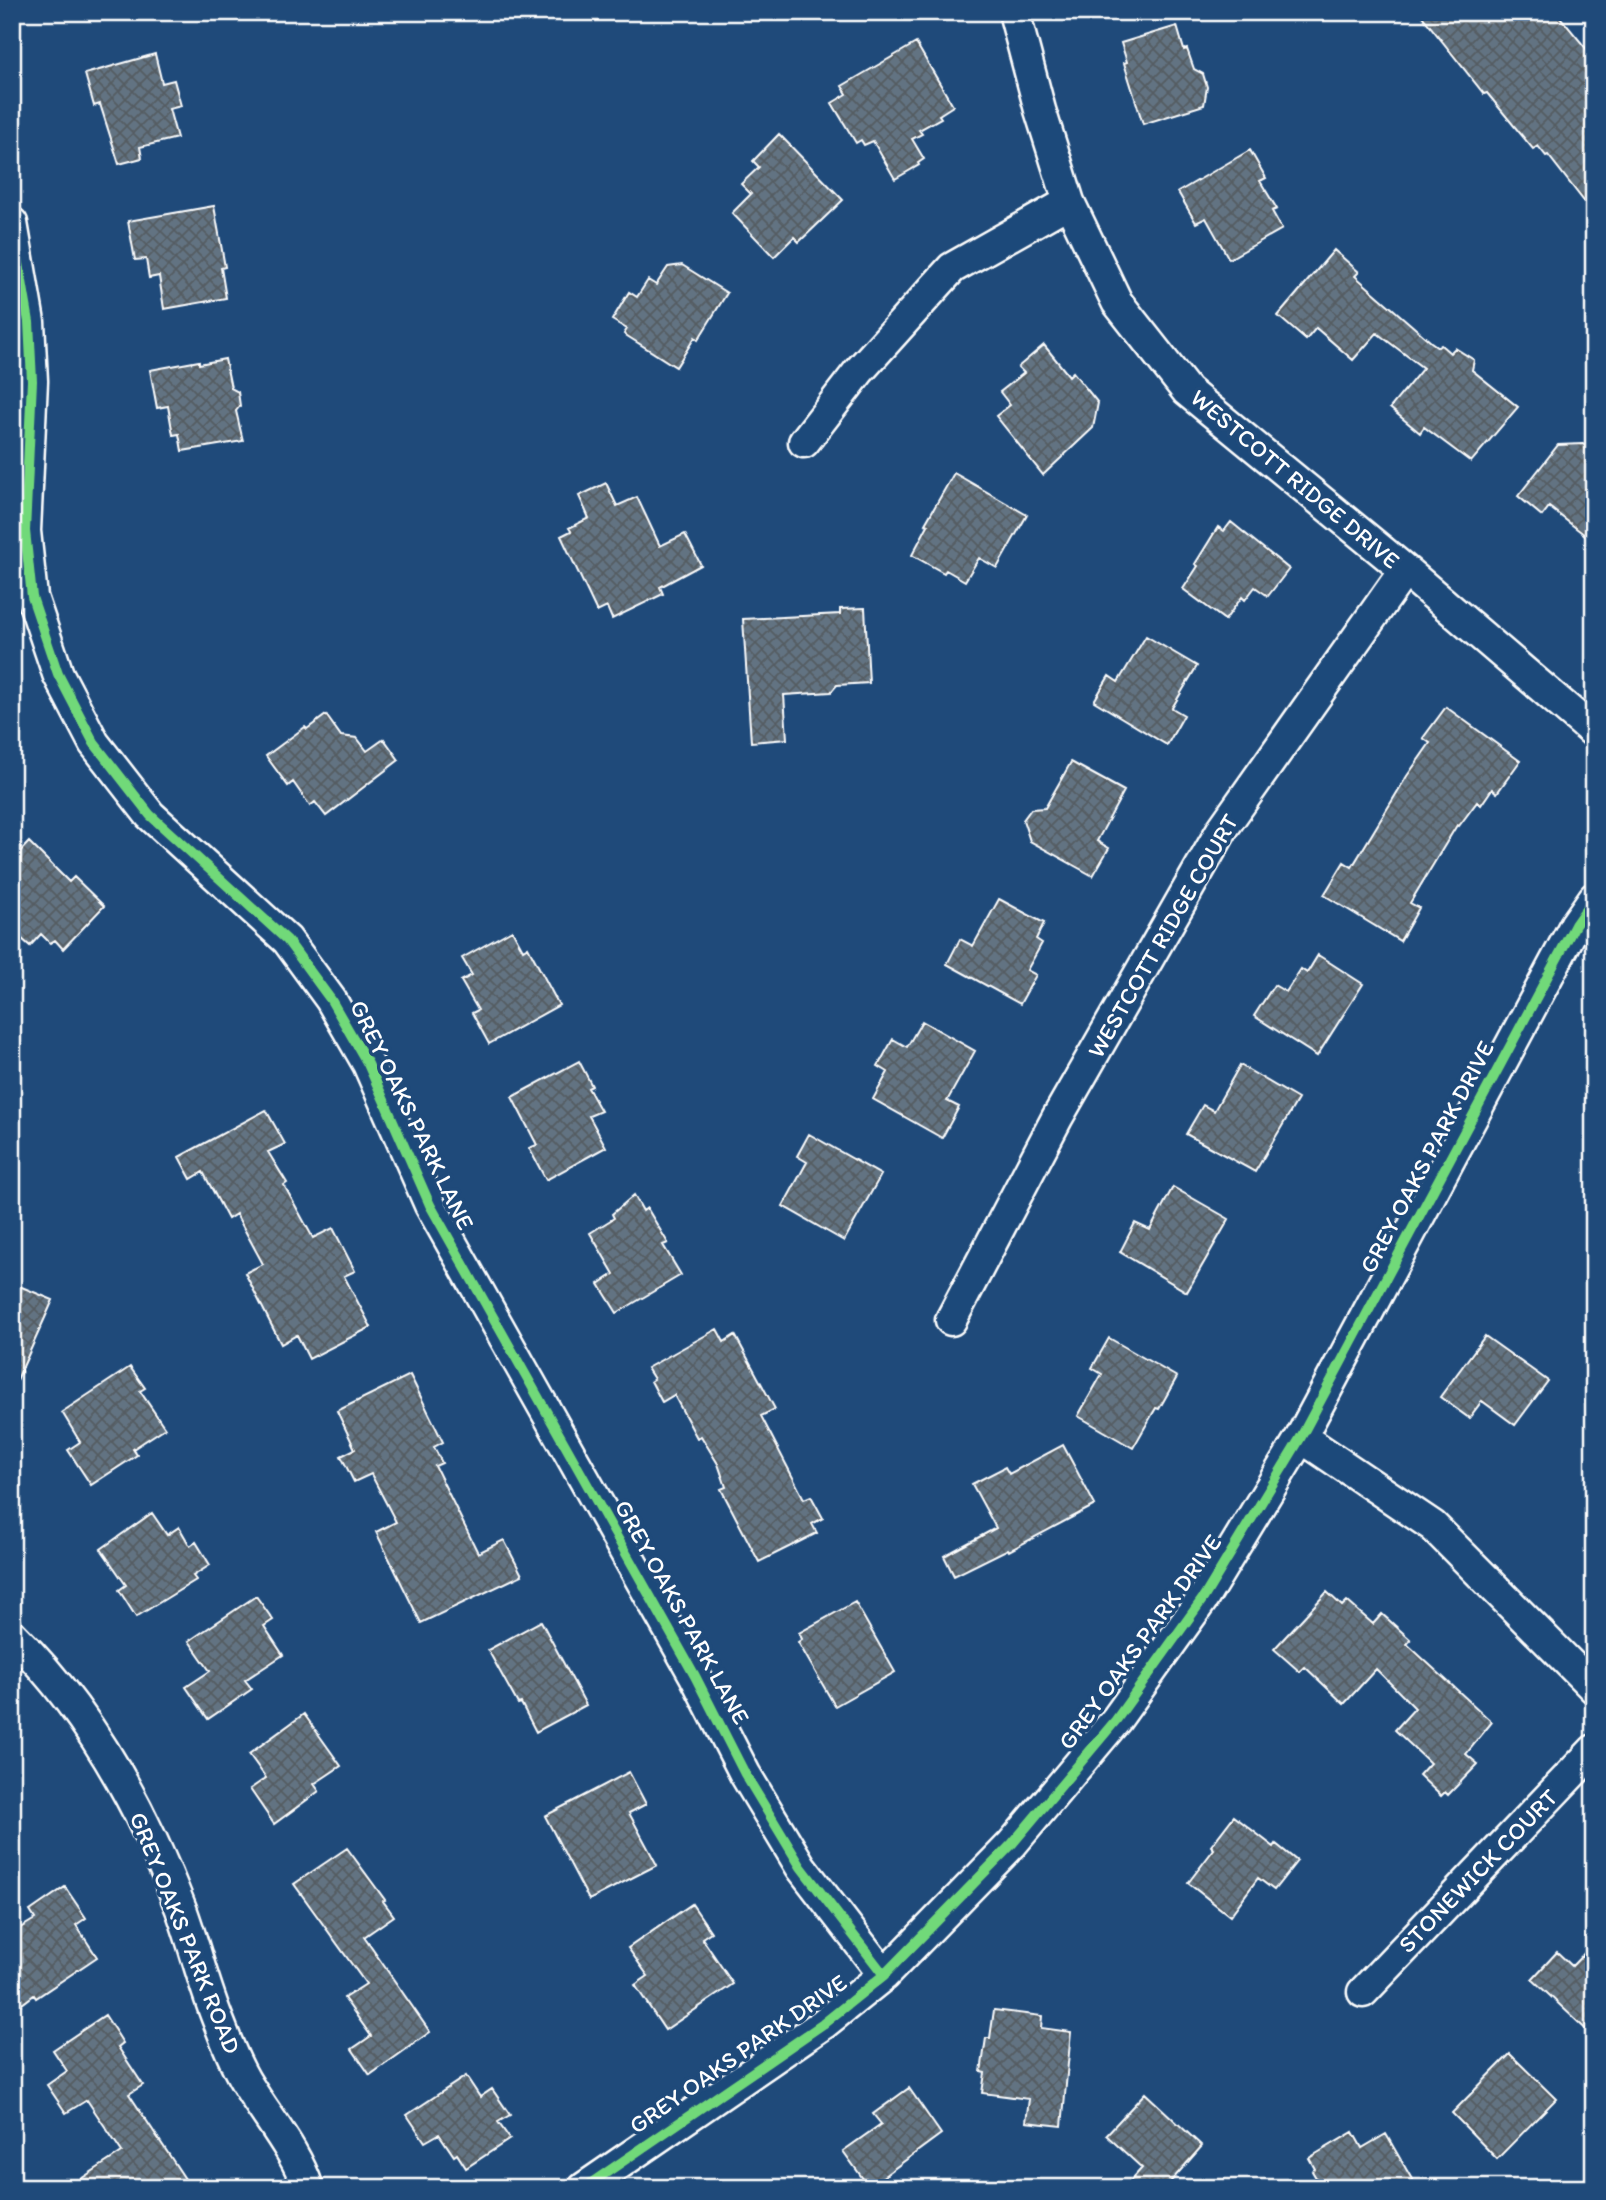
<svg xmlns="http://www.w3.org/2000/svg" width="1606" height="2200" font-family="Itim,sans-serif">
<style>
.building{fill:url(#building-cross-hatch);stroke:#fff;stroke-width:2}
.lines{fill:none;stroke-linecap:round;stroke-linejoin:round}
.street-casing{stroke:#fff;stroke-width:35}
.street{stroke:#1f4a7a;stroke-width:30}
.cycleway-casing{stroke:#1f4a7a;stroke-width:15}
.cycleway{stroke:#71d979;stroke-width:10}
.labels{text-anchor:middle;stroke-width:7;stroke-linejoin:round;paint-order:stroke}
.street-label{font-size:24px;fill:#fff;stroke:#1f4a7a}
</style>
<defs>
<pattern id="building-cross-hatch" width="8" height="8" patternUnits="userSpaceOnUse" patternTransform="scale(1.75)"><rect width="8" height="8" fill="#627382"/><path d="M0 0l8 8M0 8l8-8" fill="none" stroke="#555c62"/></pattern>
</defs>
<rect width="100%" height="100%" fill="#1f4a7a"/>
<filter id="ink" filterUnits="userSpaceOnUse"><feTurbulence type="fractalNoise" baseFrequency=".0143" numOctaves="2"/><feDisplacementMap in="SourceGraphic" scale="14" xChannelSelector="R" yChannelSelector="G"/><feConvolveMatrix kernelMatrix="1 2 1 2 8 2 1 2 1" color-interpolation-filters="sRGB"/></filter>
<g filter="url(#ink)">
<path class="building" d="M 1419,12 L 1556,12 L 1594,58 L 1594,214 L 1548,155 L 1546,156 L 1538,146 L 1533,149 L 1487,93 L 1484,94 Z
M 1177,26 L 1184,50 L 1187,49 L 1194,69 L 1203,74 L 1207,87 L 1204,105 L 1143,124 L 1124,63 L 1127,62 L 1121,43 Z
M 916,43 L 953,106 L 939,115 L 941,118 L 919,130 L 922,134 L 912,139 L 924,159 L 918,163 L 919,165 L 895,179 L 873,141 L 864,145 L 861,140 L 856,143 L 832,103 L 847,94 L 842,86 Z
M 155,54 L 162,83 L 174,80 L 181,106 L 169,109 L 177,138 L 140,147 L 142,158 L 119,164 L 100,104 L 94,106 L 85,74 Z
M 779,134 L 843,200 L 799,242 L 794,237 L 774,257 L 732,213 L 751,194 L 741,184 L 759,167 L 753,161 Z
M 1250,150 L 1266,178 L 1260,181 L 1277,209 L 1272,211 L 1282,229 L 1229,259 L 1206,218 L 1196,223 L 1178,192 Z
M 214,206 L 225,267 L 221,268 L 226,298 L 164,309 L 159,276 L 149,278 L 146,259 L 135,260 L 128,221 Z
M 1334,250 L 1359,272 L 1355,276 L 1431,342 L 1438,347 L 1441,345 L 1450,353 L 1455,348 L 1474,360 L 1472,370 L 1518,407 L 1471,462 L 1424,427 L 1420,433 L 1390,408 L 1423,368 L 1377,333 L 1353,360 L 1316,328 L 1306,340 L 1278,316 Z
M 682,265 L 727,293 L 698,340 L 695,337 L 676,367 L 624,334 L 627,329 L 612,320 L 629,292 L 637,297 L 648,280 L 656,285 L 668,267 Z
M 1044,345 L 1069,376 L 1073,372 L 1098,403 L 1093,428 L 1043,475 L 996,416 L 1010,405 L 1000,392 L 1024,373 L 1018,367 Z
M 225,359 L 231,388 L 238,392 L 240,406 L 236,411 L 243,441 L 182,451 L 179,434 L 173,435 L 168,406 L 157,408 L 150,370 L 199,361 L 199,364 Z
M 1583,444 L 1594,453 L 1594,542 L 1549,507 L 1542,516 L 1518,496 L 1558,445 Z
M 954,473 L 1027,515 L 997,568 L 979,558 L 965,581 L 946,570 L 944,573 L 912,555 L 928,525 L 925,524 Z
M 606,483 L 617,506 L 637,497 L 660,546 L 685,534 L 701,565 L 660,587 L 663,594 L 612,619 L 607,607 L 597,612 L 561,536 L 571,531 L 569,528 L 589,518 L 579,496 Z
M 1231,522 L 1289,569 L 1268,596 L 1255,587 L 1245,600 L 1242,597 L 1225,620 L 1183,589 L 1198,566 L 1195,564 L 1218,527 L 1224,531 Z
M 865,608 L 869,683 L 837,685 L 831,692 L 784,695 L 787,739 L 751,742 L 743,619 L 840,614 L 840,609 Z
M 1146,636 L 1197,666 L 1172,708 L 1184,715 L 1167,745 L 1094,701 L 1109,676 L 1118,682 Z
M 1446,707 L 1520,761 L 1497,793 L 1492,789 L 1481,805 L 1477,802 L 1459,826 L 1457,825 L 1410,903 L 1419,908 L 1400,941 L 1324,895 L 1344,862 L 1352,867 L 1407,776 L 1430,743 L 1423,738 Z
M 326,715 L 341,736 L 357,738 L 367,751 L 384,739 L 399,760 L 326,816 L 315,802 L 310,806 L 293,782 L 288,786 L 266,756 L 305,727 L 307,729 Z
M 1071,762 L 1124,791 L 1097,841 L 1109,848 L 1093,876 L 1030,841 L 1023,820 L 1031,809 L 1045,808 Z
M 29,842 L 69,882 L 74,877 L 104,906 L 63,949 L 55,940 L 50,943 L 41,934 L 30,946 L 12,930 L 12,860 Z
M 999,899 L 1044,923 L 1036,939 L 1042,943 L 1027,970 L 1036,975 L 1020,1004 L 947,964 L 960,939 L 973,946 Z
M 512,930 L 523,950 L 528,947 L 559,1005 L 489,1044 L 472,1013 L 478,1010 L 461,981 L 472,975 L 462,958 Z
M 1318,955 L 1363,984 L 1317,1056 L 1254,1016 L 1274,985 L 1286,992 L 1301,969 L 1307,973 Z
M 922,1021 L 975,1051 L 947,1101 L 959,1107 L 942,1138 L 873,1099 L 888,1072 L 878,1066 L 893,1039 L 907,1047 Z
M 579,1061 L 592,1086 L 588,1088 L 601,1111 L 589,1116 L 606,1147 L 546,1180 L 529,1148 L 537,1145 L 512,1097 Z
M 1240,1065 L 1298,1099 L 1255,1172 L 1186,1134 L 1203,1105 L 1214,1111 Z
M 266,1110 L 285,1144 L 268,1152 L 287,1183 L 284,1185 L 313,1238 L 333,1228 L 355,1271 L 344,1276 L 371,1327 L 309,1359 L 297,1335 L 281,1344 L 245,1273 L 263,1264 L 236,1214 L 228,1219 L 203,1172 L 191,1179 L 179,1157 Z
M 809,1134 L 881,1175 L 844,1241 L 783,1206 L 807,1162 L 797,1156 Z
M 1173,1187 L 1229,1219 L 1187,1292 L 1120,1252 L 1135,1223 L 1150,1230 Z
M 634,1195 L 643,1211 L 647,1208 L 668,1243 L 663,1245 L 681,1275 L 617,1313 L 599,1284 L 614,1274 L 590,1233 L 614,1218 L 612,1214 Z
M 12,1283 L 53,1300 L 12,1391 Z
M 717,1329 L 724,1342 L 735,1335 L 775,1409 L 761,1416 L 804,1499 L 811,1496 L 823,1518 L 812,1524 L 817,1533 L 759,1562 L 721,1489 L 726,1487 L 718,1464 L 701,1436 L 697,1438 L 674,1395 L 662,1402 L 651,1381 L 654,1379 L 647,1368 Z
M 1485,1336 L 1548,1381 L 1515,1425 L 1482,1401 L 1469,1418 L 1440,1397 Z
M 1109,1338 L 1177,1377 L 1159,1409 L 1156,1408 L 1133,1448 L 1078,1416 L 1102,1374 L 1092,1368 Z
M 130,1367 L 145,1388 L 140,1391 L 165,1428 L 133,1449 L 137,1455 L 91,1485 L 68,1450 L 80,1442 L 62,1412 Z
M 410,1375 L 443,1442 L 434,1447 L 442,1463 L 435,1466 L 478,1553 L 504,1540 L 522,1575 L 421,1623 L 376,1532 L 396,1522 L 371,1474 L 354,1482 L 341,1456 L 355,1449 L 337,1411 Z
M 1063,1445 L 1095,1505 L 1009,1551 L 1008,1549 L 954,1576 L 944,1556 L 996,1528 L 972,1484 L 1005,1467 L 1009,1474 Z
M 152,1513 L 167,1535 L 179,1527 L 190,1546 L 196,1542 L 210,1565 L 193,1576 L 196,1580 L 136,1617 L 119,1590 L 126,1585 L 101,1549 Z
M 1327,1592 L 1342,1606 L 1347,1601 L 1373,1624 L 1382,1614 L 1411,1640 L 1407,1644 L 1492,1722 L 1466,1754 L 1478,1764 L 1448,1795 L 1445,1792 L 1441,1796 L 1419,1775 L 1430,1763 L 1395,1730 L 1415,1708 L 1376,1669 L 1344,1704 L 1305,1667 L 1300,1672 L 1274,1649 Z
M 256,1596 L 273,1620 L 264,1626 L 283,1655 L 245,1680 L 252,1689 L 208,1719 L 186,1687 L 210,1671 L 189,1641 Z
M 855,1602 L 895,1672 L 835,1706 L 798,1642 L 802,1639 L 799,1633 Z
M 541,1621 L 586,1705 L 536,1732 L 521,1703 L 518,1704 L 488,1650 Z
M 304,1714 L 341,1766 L 314,1784 L 319,1791 L 274,1824 L 250,1789 L 266,1778 L 249,1754 Z
M 629,1772 L 646,1804 L 629,1813 L 657,1865 L 589,1900 L 545,1816 Z
M 1234,1816 L 1274,1847 L 1276,1844 L 1297,1861 L 1274,1890 L 1258,1878 L 1230,1916 L 1188,1883 L 1214,1849 L 1211,1846 Z
M 347,1848 L 385,1900 L 383,1901 L 394,1916 L 364,1937 L 430,2032 L 370,2075 L 352,2049 L 371,2036 L 344,1998 L 366,1984 L 294,1884 Z
M 65,1887 L 86,1918 L 76,1925 L 97,1957 L 36,1998 L 34,1995 L 22,2004 L 12,1990 L 12,1933 L 35,1919 L 30,1911 Z
M 692,1904 L 711,1932 L 702,1938 L 733,1984 L 665,2030 L 635,1985 L 648,1976 L 628,1948 Z
M 1594,1943 L 1594,2037 L 1532,1979 L 1557,1952 L 1572,1966 Z
M 994,2010 L 1042,2016 L 1041,2028 L 1071,2032 L 1062,2126 L 1026,2122 L 1029,2099 L 982,2093 L 985,2073 L 981,2072 L 986,2038 L 990,2038 Z
M 105,2015 L 123,2043 L 118,2047 L 143,2085 L 129,2094 L 191,2188 L 67,2188 L 122,2152 L 87,2100 L 66,2113 L 47,2085 L 67,2071 L 53,2050 Z
M 1510,2054 L 1556,2099 L 1497,2159 L 1452,2113 Z
M 466,2076 L 480,2097 L 492,2089 L 510,2115 L 498,2122 L 510,2139 L 466,2168 L 457,2154 L 454,2156 L 439,2134 L 425,2142 L 407,2115 Z
M 909,2088 L 941,2134 L 869,2187 L 843,2151 L 881,2124 L 873,2114 Z
M 1145,2093 L 1202,2146 L 1165,2188 L 1124,2188 L 1142,2168 L 1106,2135 Z
M 1353,2132 L 1362,2148 L 1386,2134 L 1417,2188 L 1322,2188 L 1312,2171 L 1315,2169 L 1309,2158 Z"/>
<g class="lines">
<defs>
<path id="street" d="M 1014,12 L 1040,110 L 1069,202 L 1117,302 L 1187,391 L 1405,570 L 1594,732
M 12,223 L 29,322 L 32,381 L 25,531 L 32,597 L 58,674 L 94,743 L 150,815 L 287,940 L 331,1000 L 368,1064 L 430,1205 L 695,1676 L 745,1774 L 801,1867 L 884,1975
M 804,442 L 859,371 L 952,268 L 1069,202
M 951,1320 L 1057,1118 L 1223,828 L 1405,570
M 1301,1437 L 1433,1526 L 1594,1688
M 12,1635 C 89,1710 143,1810 181,1909 C 195,1947 204,1987 220,2025 C 228,2046 237,2069 249,2087 C 269,2120 296,2151 308,2188
M 1363,1992 L 1594,1750
M 584,2188 L 823,2024 L 884,1975 L 1012,1844 L 1116,1720 L 1204,1597 L 1301,1437 L 1575,925 L 1594,898"/>
</defs>
<use href="#street" class="street-casing"/>
<use href="#street" class="street"/>
<defs>
<path id="cycleway" d="M 12,223 L 29,322 L 32,381 L 25,531 L 32,597 L 58,674 L 94,743 L 150,815 L 287,940 L 331,1000 L 368,1064 L 430,1205 L 695,1676 L 745,1774 L 801,1867 L 884,1975
M 584,2188 L 823,2024 L 884,1975 L 1012,1844 L 1116,1720 L 1204,1597 L 1301,1437 L 1575,925 L 1594,898"/>
</defs>
<use href="#cycleway" class="cycleway-casing"/>
<use href="#cycleway" class="cycleway"/>
</g>
</g>
<g class="labels">
<g class="street-label">
<text transform="translate(1295 479) rotate(40)" y="8">WESTCOTT RIDGE DRIVE</text>
<text transform="translate(1163 936) rotate(-60)" y="8">WESTCOTT RIDGE COURT</text>
<text transform="translate(412 1115) rotate(64)" y="8">GREY OAKS PARK LANE</text>
<text transform="translate(1427 1157) rotate(-62)" y="8">GREY OAKS PARK DRIVE</text>
<text transform="translate(682 1612) rotate(61)" y="8">GREY OAKS PARK LANE</text>
<text transform="translate(1140 1642) rotate(-54)" y="8">GREY OAKS PARK DRIVE</text>
<text transform="translate(1478 1871) rotate(-46)" y="8">STONEWICK COURT</text>
<text transform="translate(185 1933) rotate(68)" y="8">GREY OAKS PARK ROAD</text>
<text transform="translate(738 2054) rotate(-35)" y="8">GREY OAKS PARK DRIVE</text>
</g>
</g>
<rect width="1606" height="2200" fill="none" stroke="#1f4a7a" stroke-width="42"/>
<rect x="21" y="21" width="1564" height="2158" fill="none" stroke="#fff" stroke-width="2.5" filter="url(#ink)"/>
</svg>
